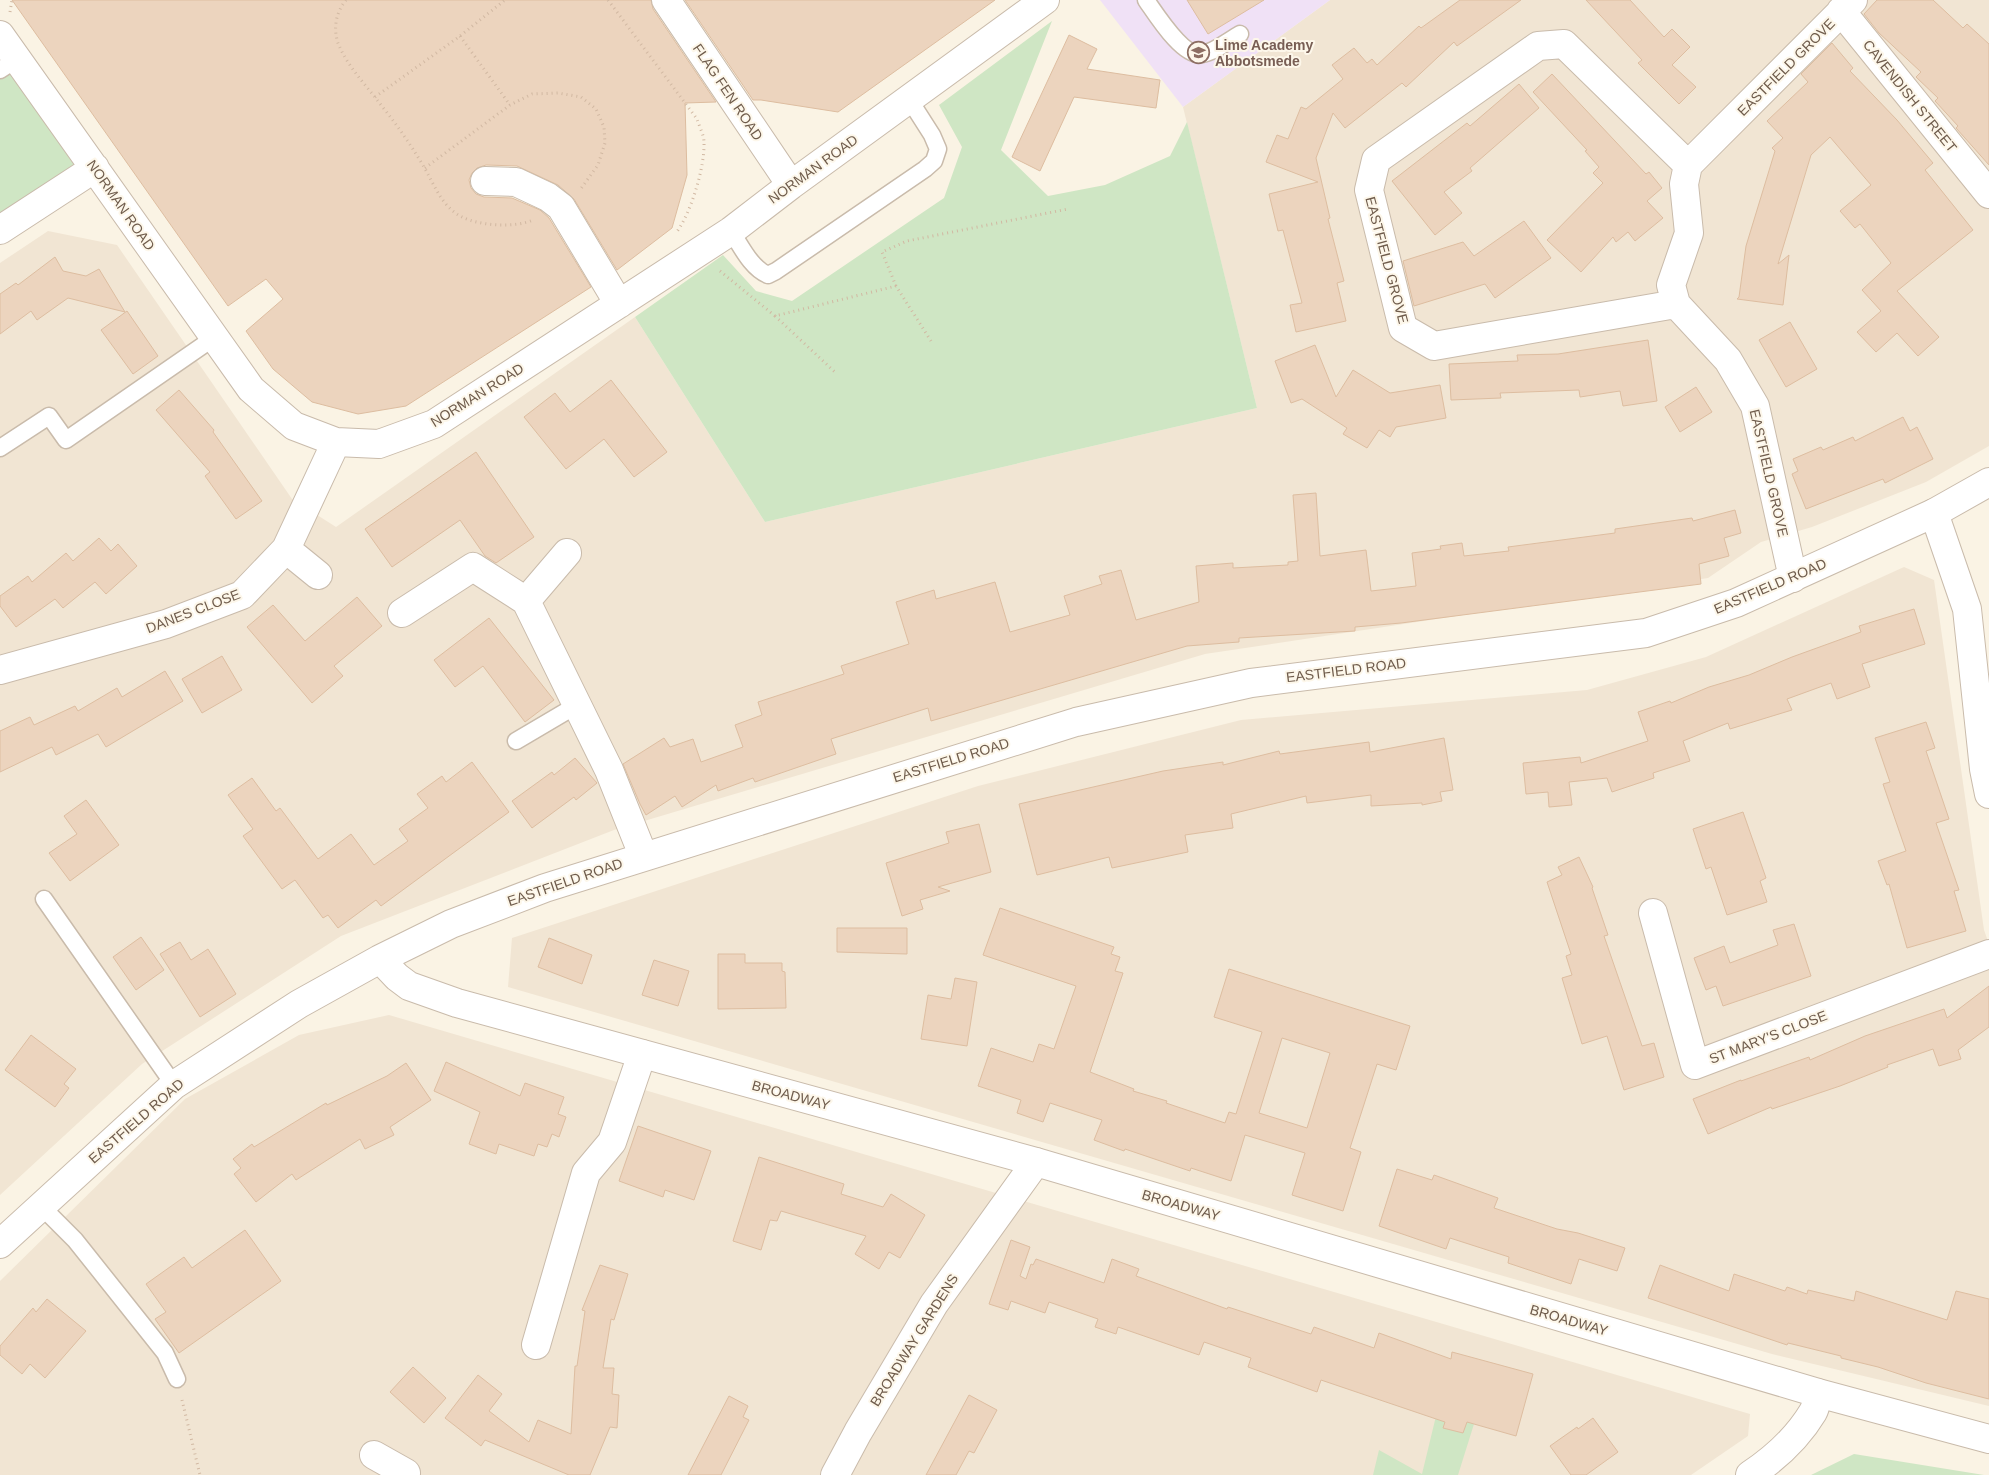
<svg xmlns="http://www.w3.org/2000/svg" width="1989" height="1475" font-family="Arial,sans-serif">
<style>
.residential{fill:#f1e5d3}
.education{fill:#f0e1f6}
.green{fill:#cfe6c4}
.building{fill:#ecd4be;stroke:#ddbda0;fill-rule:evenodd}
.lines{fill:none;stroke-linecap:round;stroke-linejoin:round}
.service-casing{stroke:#c9bbab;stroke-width:19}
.minor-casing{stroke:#c9bbab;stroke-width:30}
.tertiary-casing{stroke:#c9bbab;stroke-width:30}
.path{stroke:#d1b8a2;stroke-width:3;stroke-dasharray:1 4;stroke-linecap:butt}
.service{stroke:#fff;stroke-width:16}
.minor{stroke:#fff;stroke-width:28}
.tertiary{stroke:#fff;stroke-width:28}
.labels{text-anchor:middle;stroke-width:4;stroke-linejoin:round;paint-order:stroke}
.education-label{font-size:14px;font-weight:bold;fill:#785e54;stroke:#fdf7ea;text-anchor:start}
.street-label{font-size:14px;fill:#6f5c4c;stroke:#fdf7ea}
</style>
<rect width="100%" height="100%" fill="#faf3e4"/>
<path class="residential" d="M 1330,0 L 1989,0 L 1989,446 L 1926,482 L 1812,527 L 1761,542 L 1708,578 L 1205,654 L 614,830 L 341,936 L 142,1064 L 0,1195 L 0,263 L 48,231 L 117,245 L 292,499 L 336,527 L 635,317 L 765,522 L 1257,408 L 1183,107 Z
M 1904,567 L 1934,580 L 1984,930 L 1989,944 L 1989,1406 L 1772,1354 L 508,987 L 512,938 L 978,786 L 1241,720 L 1587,690 L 1706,657 Z
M 389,1015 L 1750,1414 L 1748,1436 L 1691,1475 L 0,1475 L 0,1281 L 185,1099 L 299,1035 Z"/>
<path class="education" d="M 1100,0 L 1330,0 L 1183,107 Z"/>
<path class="green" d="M 1052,21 L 1001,150 L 1048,196 L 1105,185 L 1170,156 L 1187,122 L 1257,408 L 765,522 L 635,317 L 723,255 L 756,291 L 792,301 L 944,198 L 962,147 L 939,105 Z
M 0,46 L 89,166 L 0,224 Z
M 1444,1383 L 1455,1386 L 1444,1428 L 1463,1433 L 1469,1413 L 1474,1424 L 1458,1475 L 1373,1475 L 1379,1450 L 1422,1474 Z
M 1854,1454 L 1984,1475 L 1811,1475 Z"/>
<path class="building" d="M 12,0 L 651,0 L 653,9 L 716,102 L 685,103 L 687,175 L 672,228 L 617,270 L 574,199 L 558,185 L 517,166 L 486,165 L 477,168 L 472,173 L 469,180 L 471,188 L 476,194 L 484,197 L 512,198 L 540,210 L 549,218 L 591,287 L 406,406 L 358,414 L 312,402 L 273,369 L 246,331 L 283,299 L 266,279 L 228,306 Z
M 685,0 L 995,0 L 838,112 L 761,100 L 753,100 Z
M 1187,0 L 1264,0 L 1208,34 Z
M 1460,0 L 1521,0 L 1457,46 L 1454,42 L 1406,87 L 1402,83 L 1345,128 L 1333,113 L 1316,158 L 1330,218 L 1328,219 L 1344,281 L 1337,283 L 1346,321 L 1296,332 L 1290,305 L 1302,303 L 1283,230 L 1278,231 L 1269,194 L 1318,182 L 1266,162 L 1277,135 L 1288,139 L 1301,107 L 1306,109 L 1343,79 L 1332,65 L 1354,48 L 1367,63 L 1372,59 L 1377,65 L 1419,26 L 1421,28 Z
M 1586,0 L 1630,0 L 1664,37 L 1672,29 L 1690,47 L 1672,65 L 1696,87 L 1679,104 L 1638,63 L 1642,60 Z
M 1877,0 L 1933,0 L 1963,28 L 1967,24 L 1989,44 L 1989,165 L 1956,128 L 1958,126 L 1935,101 L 1938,98 L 1916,77 L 1921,72 L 1879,33 L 1864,14 Z
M 1069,35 L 1097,49 L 1087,69 L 1160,80 L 1156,108 L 1074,97 L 1040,171 L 1012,157 Z
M 1832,43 L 1853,68 L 1850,71 L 1897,120 L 1933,163 L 1925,170 L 1973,230 L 1897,291 L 1939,337 L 1918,356 L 1897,333 L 1876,352 L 1857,332 L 1881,311 L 1862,290 L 1891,263 L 1860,224 L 1855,228 L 1840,211 L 1871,185 L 1830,137 L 1811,155 L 1778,264 L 1789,255 L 1783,305 L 1737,299 L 1739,297 L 1746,246 L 1775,151 L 1772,148 L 1783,138 L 1767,121 L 1808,82 L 1801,74 Z
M 1552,74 L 1646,174 L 1649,172 L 1662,188 L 1647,201 L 1663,218 L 1635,241 L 1628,232 L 1616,242 L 1613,237 L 1581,272 L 1547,240 L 1603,183 L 1593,173 L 1599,167 L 1585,151 L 1587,150 L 1533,92 Z
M 1519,84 L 1539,108 L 1470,168 L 1472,171 L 1444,192 L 1462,213 L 1435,235 L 1392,181 L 1467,123 L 1470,126 Z
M 1524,221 L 1551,258 L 1495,298 L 1485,284 L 1414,306 L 1403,261 L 1463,242 L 1474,256 Z
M 55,257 L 63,271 L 86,276 L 99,269 L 125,312 L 68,298 L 37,320 L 31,311 L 0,334 L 0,294 L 16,283 L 18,285 Z
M 127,311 L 158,356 L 133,374 L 101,330 Z
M 1790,322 L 1817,369 L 1786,387 L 1759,340 Z
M 1648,340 L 1657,401 L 1623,406 L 1620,391 L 1580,397 L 1579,390 L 1500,393 L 1501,398 L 1451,400 L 1449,364 L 1518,361 L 1517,355 L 1558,354 Z
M 1315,345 L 1336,397 L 1353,370 L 1390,393 L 1440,385 L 1446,418 L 1396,427 L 1390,437 L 1379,430 L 1367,448 L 1343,434 L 1347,428 L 1302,399 L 1291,403 L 1275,361 Z
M 611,380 L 667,452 L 634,477 L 604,439 L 566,469 L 524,417 L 555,393 L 570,412 Z
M 1696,387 L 1712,412 L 1680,432 L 1665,407 Z
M 179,390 L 214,430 L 213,432 L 262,501 L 236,519 L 205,476 L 210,472 L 156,410 Z
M 1903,417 L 1910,431 L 1917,427 L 1933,459 L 1885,483 L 1883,479 L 1806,509 L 1792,474 L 1798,471 L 1793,459 L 1821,447 L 1823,450 L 1853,437 L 1855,441 Z
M 476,452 L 534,537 L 496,563 L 485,556 L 460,520 L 392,567 L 365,529 Z
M 1316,493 L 1320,556 L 1366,550 L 1371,591 L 1416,586 L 1412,553 L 1441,549 L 1440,546 L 1462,543 L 1464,556 L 1509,551 L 1508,547 L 1615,533 L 1615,529 L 1692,518 L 1693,521 L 1735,510 L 1741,533 L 1724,538 L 1729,556 L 1699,564 L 1701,584 L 1401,623 L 1355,627 L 1355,631 L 1239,638 L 1239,642 L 1187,646 L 931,721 L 928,708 L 831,739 L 836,754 L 755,782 L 753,778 L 718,791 L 716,785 L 682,807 L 675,796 L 646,815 L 640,804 L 623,764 L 664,738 L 670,747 L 693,739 L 701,762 L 743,747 L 735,725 L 762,715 L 758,702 L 844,674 L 841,666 L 909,644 L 896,602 L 934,590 L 936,599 L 995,582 L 1010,632 L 1070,615 L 1064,596 L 1102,584 L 1099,576 L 1121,570 L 1136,620 L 1199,602 L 1196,566 L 1233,563 L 1233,568 L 1288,565 L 1288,562 L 1298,561 L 1293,495 Z
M 99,538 L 111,551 L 118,544 L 137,566 L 106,594 L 95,582 L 63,608 L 55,599 L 16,627 L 0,606 L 0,596 L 28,576 L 32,582 L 66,553 L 73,561 Z
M 357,597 L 382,626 L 334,666 L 343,676 L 312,703 L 247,627 L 273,605 L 305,641 Z
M 1914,609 L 1925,644 L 1862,664 L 1870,687 L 1837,699 L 1831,683 L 1787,699 L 1792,710 L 1730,729 L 1728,723 L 1683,741 L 1690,761 L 1653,773 L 1654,778 L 1612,792 L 1607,778 L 1569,782 L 1572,805 L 1549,807 L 1548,792 L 1526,794 L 1523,763 L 1580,757 L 1581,763 L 1648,741 L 1638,712 L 1670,701 L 1671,703 L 1709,687 L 1749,675 L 1792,657 L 1861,632 L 1859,626 Z
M 489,618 L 554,700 L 525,722 L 483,666 L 455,687 L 434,660 Z
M 222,656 L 242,690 L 202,713 L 182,679 Z
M 165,671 L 183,701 L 106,747 L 98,734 L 56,755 L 52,747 L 0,772 L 0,731 L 30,717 L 34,725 L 75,706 L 78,711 L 117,688 L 122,697 Z
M 1926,722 L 1935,748 L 1926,751 L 1949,819 L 1936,823 L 1959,890 L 1954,891 L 1966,931 L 1907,948 L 1889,884 L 1887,885 L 1878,861 L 1906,851 L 1883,784 L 1890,782 L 1875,738 Z
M 1444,738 L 1453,790 L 1440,792 L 1442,801 L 1422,805 L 1422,803 L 1371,806 L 1371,795 L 1307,803 L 1306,796 L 1231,814 L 1233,828 L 1185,835 L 1188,852 L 1112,868 L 1109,857 L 1037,875 L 1019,804 L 1163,771 L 1223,762 L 1223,765 L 1279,751 L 1280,754 L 1369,742 L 1370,752 Z
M 575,758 L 597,783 L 576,800 L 574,797 L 532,828 L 512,801 L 552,772 L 554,775 Z
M 472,762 L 509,812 L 381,906 L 376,900 L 338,928 L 328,915 L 323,918 L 295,880 L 282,889 L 243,836 L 253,829 L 228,795 L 252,778 L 276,811 L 280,808 L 318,859 L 351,834 L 374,865 L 408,841 L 399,829 L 428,808 L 417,794 L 442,776 L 446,782 Z
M 86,800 L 119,845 L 70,881 L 49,853 L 77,834 L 64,816 Z
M 1743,812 L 1766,878 L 1760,881 L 1767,902 L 1727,915 L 1711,867 L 1706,869 L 1693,829 Z
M 979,824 L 991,872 L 938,887 L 950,891 L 920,900 L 923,909 L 902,916 L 886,863 L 949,843 L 946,832 Z
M 1579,857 L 1593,887 L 1592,888 L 1608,935 L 1604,936 L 1642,1046 L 1654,1043 L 1664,1077 L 1624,1090 L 1607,1036 L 1582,1044 L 1562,978 L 1572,975 L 1566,956 L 1571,954 L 1547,882 L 1562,875 L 1558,867 Z
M 1000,908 L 1114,947 L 1111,954 L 1120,957 L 1115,971 L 1123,973 L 1090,1072 L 1134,1089 L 1133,1091 L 1167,1101 L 1166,1103 L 1225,1123 L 1229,1112 L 1236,1114 L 1262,1032 L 1214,1017 L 1229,969 L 1410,1026 L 1396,1070 L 1377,1064 L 1350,1148 L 1361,1152 L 1343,1211 L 1292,1195 L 1305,1153 L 1245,1135 L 1231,1181 L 1191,1168 L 1190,1171 L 1125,1149 L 1124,1151 L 1094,1140 L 1102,1120 L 1050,1103 L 1043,1122 L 1017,1113 L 1021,1100 L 978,1086 L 991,1048 L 1033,1062 L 1039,1044 L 1054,1049 L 1076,986 L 983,955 ZM 1282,1038 L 1330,1053 L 1307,1128 L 1259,1113 Z
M 1794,924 L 1811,976 L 1723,1006 L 1716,986 L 1706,990 L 1694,958 L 1724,946 L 1730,963 L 1778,945 L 1773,930 Z
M 837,928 L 907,928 L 907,954 L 837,952 Z
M 141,937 L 164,970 L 136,990 L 113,957 Z
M 549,938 L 592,955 L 582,984 L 538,967 Z
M 180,942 L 191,960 L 208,949 L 236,994 L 200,1017 L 160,954 Z
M 718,954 L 745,954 L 745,963 L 782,963 L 782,971 L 785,972 L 786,1008 L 718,1009 Z
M 654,960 L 689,971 L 678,1006 L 642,995 Z
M 955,978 L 977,982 L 967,1046 L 921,1039 L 928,995 L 951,999 Z
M 1989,986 L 1989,1027 L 1958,1050 L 1961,1059 L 1939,1066 L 1933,1049 L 1887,1065 L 1888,1067 L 1840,1086 L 1772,1109 L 1771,1107 L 1708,1134 L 1693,1099 L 1741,1080 L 1741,1081 L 1809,1057 L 1810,1060 L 1865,1036 L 1944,1009 L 1947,1018 Z
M 31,1035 L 76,1069 L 64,1084 L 69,1088 L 55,1107 L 5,1070 Z
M 446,1062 L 520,1096 L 525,1083 L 564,1097 L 558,1114 L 566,1117 L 559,1137 L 552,1134 L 547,1147 L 538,1144 L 534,1156 L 499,1144 L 496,1154 L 469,1144 L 480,1112 L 434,1091 Z
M 406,1063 L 431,1100 L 390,1127 L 394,1135 L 365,1149 L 360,1139 L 296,1180 L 292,1174 L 256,1202 L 234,1174 L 241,1168 L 233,1159 L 252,1144 L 254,1147 L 326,1103 L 327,1105 L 387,1076 Z
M 638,1126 L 711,1151 L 694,1200 L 665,1190 L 663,1197 L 619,1181 Z
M 759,1157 L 844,1184 L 841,1194 L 883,1207 L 891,1194 L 925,1215 L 900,1258 L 889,1252 L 879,1269 L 855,1254 L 866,1236 L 781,1211 L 777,1221 L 770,1220 L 761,1250 L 733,1241 Z
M 1397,1169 L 1432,1180 L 1434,1175 L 1498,1198 L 1494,1208 L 1557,1229 L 1578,1233 L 1625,1248 L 1617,1271 L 1579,1259 L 1571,1284 L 1508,1263 L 1509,1257 L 1450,1238 L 1446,1249 L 1379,1226 Z
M 245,1230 L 281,1281 L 179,1353 L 155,1319 L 166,1312 L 146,1284 L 184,1257 L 192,1268 Z
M 1011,1240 L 1030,1247 L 1020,1276 L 1026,1279 L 1031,1264 L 1033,1265 L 1036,1259 L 1104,1283 L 1112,1259 L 1139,1269 L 1136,1276 L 1227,1309 L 1228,1307 L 1311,1334 L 1314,1327 L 1374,1348 L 1379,1333 L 1451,1359 L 1452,1352 L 1533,1374 L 1516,1436 L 1467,1422 L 1463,1433 L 1443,1428 L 1445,1422 L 1321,1380 L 1317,1392 L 1248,1367 L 1251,1358 L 1204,1342 L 1199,1355 L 1118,1327 L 1116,1334 L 1095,1327 L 1098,1319 L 1049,1302 L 1045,1313 L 1011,1301 L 1008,1310 L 989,1304 Z
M 600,1265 L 628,1274 L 614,1320 L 611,1319 L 603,1368 L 614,1368 L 612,1394 L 619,1395 L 617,1428 L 610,1427 L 590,1475 L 569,1475 L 485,1440 L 481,1446 L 445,1418 L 478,1375 L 502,1394 L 489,1411 L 529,1442 L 538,1420 L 571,1434 L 575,1366 L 577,1366 L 585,1311 L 582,1310 Z
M 1660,1265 L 1729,1291 L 1734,1274 L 1785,1291 L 1787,1287 L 1807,1294 L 1808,1290 L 1854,1301 L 1856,1291 L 1947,1320 L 1956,1291 L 1989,1299 L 1989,1399 L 1926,1383 L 1878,1367 L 1841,1358 L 1841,1356 L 1788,1343 L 1787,1345 L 1648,1298 Z
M 47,1299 L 86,1331 L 45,1378 L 30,1364 L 22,1374 L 0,1355 L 0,1346 L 33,1308 L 36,1312 Z
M 413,1367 L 446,1398 L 424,1423 L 390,1392 Z
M 969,1395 L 997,1410 L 974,1453 L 969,1451 L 956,1475 L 926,1475 Z
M 729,1396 L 748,1406 L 743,1417 L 749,1420 L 721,1475 L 688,1475 Z
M 1593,1418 L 1618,1452 L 1586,1475 L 1571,1475 L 1550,1446 L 1577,1427 L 1578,1429 Z"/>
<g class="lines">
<defs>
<path id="service" d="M 1146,0 C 1156,14 1183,58 1202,54 C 1215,52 1229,40 1240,34
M 0,70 L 17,59
M 731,231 C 741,246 751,268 768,275 L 776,271 L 925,169 L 934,161 L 938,149 L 932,135 L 909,99
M 0,448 L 49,416 L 66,440 L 215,337
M 516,741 L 577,705
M 44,899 L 174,1085
M 41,1206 L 75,1240 L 165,1353 L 177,1379"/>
<path id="minor" d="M 666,0 L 791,185
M 1841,11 L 1989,194
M 0,35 L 251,389 L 294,426 L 336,442 L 379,444 L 434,424 L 731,231 L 791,185 L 1045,0
M 485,181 L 516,182 L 548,197 L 561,207 L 619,304
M 0,230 L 95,168
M 1676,304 L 1434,346 L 1403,328 L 1369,190 L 1376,160 L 1538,46 L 1564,44 L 1688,165
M 1934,513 L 1967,609 L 1984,769 L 1989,794
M 286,549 L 318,575
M 1793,578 L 1755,406 L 1728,360 L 1676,304 L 1671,285 L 1689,233 L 1684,184 L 1688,165 L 1853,0
M 526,601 L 567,553
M 402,613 L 473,567 L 526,601 L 609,770 L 643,855
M 0,670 L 166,624 L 242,595 L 286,549 L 336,442
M 1653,913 L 1695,1065 L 1989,954
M 536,1345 L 586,1173 L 612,1142 L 642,1054
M 374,1455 L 406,1473 L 405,1475
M 835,1475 L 858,1432 L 934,1304 L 1036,1162
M 1750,1475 C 1774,1459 1798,1437 1813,1412 C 1816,1407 1817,1399 1818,1393"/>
<path id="tertiary" d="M 380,959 L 397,977 L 409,986 L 457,1003 L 1036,1162 L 1818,1393 L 1989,1439
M 0,1244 L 174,1085 L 299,1004 L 380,959 L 451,924 L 545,888 L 1076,722 L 1251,683 L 1646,633 L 1736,603 L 1934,513 L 1989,482"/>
</defs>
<use href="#service" class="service-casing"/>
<use href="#minor" class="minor-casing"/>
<use href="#tertiary" class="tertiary-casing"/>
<path class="path" d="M 346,0 C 336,12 333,28 338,43 C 347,66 366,85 381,105 C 397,125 411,145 424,167 C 435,186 442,207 462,217 C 480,226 515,228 533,220
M 608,0 L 697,119 C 699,126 704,135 704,142 C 705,167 691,213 676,233
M 10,12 L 12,0
M 460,36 L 510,105
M 375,97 L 460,36 L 505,0
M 425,168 L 510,105 L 532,94 L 558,93 L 581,97 L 596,109 L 604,127 L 605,143 L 598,165 L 580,190
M 720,271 L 775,316 L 896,286 L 931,341
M 896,286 L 882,252 L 907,241 L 1068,209
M 775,316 L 837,374
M 182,1400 L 200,1475"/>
<use href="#service" class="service"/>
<use href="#minor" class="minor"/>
<use href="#tertiary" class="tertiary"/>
</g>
<defs>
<symbol id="school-ring" viewBox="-11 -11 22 22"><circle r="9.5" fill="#fdf7ea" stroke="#8d6e63" stroke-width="1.5"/><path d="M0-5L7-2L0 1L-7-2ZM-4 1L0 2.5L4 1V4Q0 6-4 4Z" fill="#8d6e63"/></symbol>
</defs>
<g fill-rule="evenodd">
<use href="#school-ring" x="1186" y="40" width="25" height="25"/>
</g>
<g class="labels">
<g class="education-label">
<text x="1215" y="50">Lime Academy<tspan x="1215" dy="16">Abbotsmede</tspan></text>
</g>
<g class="street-label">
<text transform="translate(1786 67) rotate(-45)" y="5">EASTFIELD GROVE</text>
<text transform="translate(728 92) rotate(56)" y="5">FLAG FEN ROAD</text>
<text transform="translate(1910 96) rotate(51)" y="5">CAVENDISH STREET</text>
<text transform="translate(813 169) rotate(-36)" y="5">NORMAN ROAD</text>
<text transform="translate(121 205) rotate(55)" y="5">NORMAN ROAD</text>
<text transform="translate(1387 260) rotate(75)" y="5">EASTFIELD GROVE</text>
<text transform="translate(477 395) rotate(-32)" y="5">NORMAN ROAD</text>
<text transform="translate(1769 473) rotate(77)" y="5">EASTFIELD GROVE</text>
<text transform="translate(1770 586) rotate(-23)" y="5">EASTFIELD ROAD</text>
<text transform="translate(193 611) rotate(-21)" y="5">DANES CLOSE</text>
<text transform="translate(1346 670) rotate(-7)" y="5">EASTFIELD ROAD</text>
<text transform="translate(951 760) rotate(-17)" y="5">EASTFIELD ROAD</text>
<text transform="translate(565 882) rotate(-19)" y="5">EASTFIELD ROAD</text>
<text transform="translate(1768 1037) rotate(-21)" y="5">ST MARY'S CLOSE</text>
<text transform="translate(791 1095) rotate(15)" y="5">BROADWAY</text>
<text transform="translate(136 1121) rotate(-41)" y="5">EASTFIELD ROAD</text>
<text transform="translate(1181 1205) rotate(16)" y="5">BROADWAY</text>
<text transform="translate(1569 1320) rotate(16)" y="5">BROADWAY</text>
<text transform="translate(914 1340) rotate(-58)" y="5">BROADWAY GARDENS</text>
</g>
</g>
</svg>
